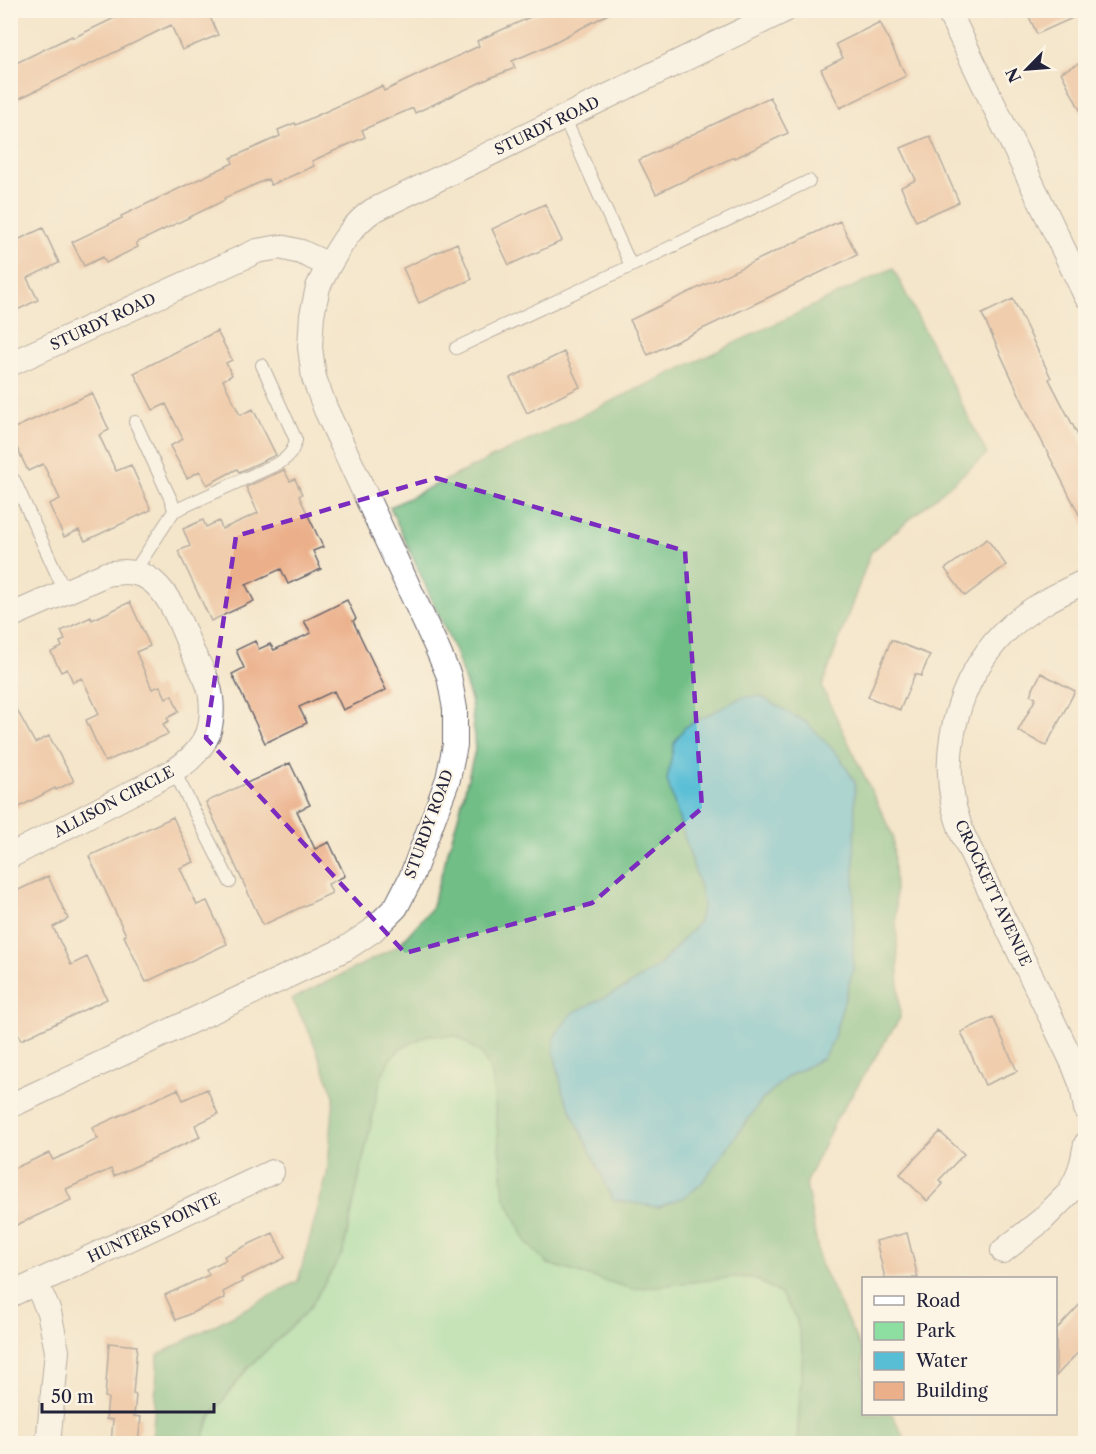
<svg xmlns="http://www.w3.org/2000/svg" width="1096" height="1454" font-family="'Libre Caslon Text',serif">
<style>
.green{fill:#8cdfa0;stroke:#57806e;stroke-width:1.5}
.forest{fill:#71be86;stroke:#4a7060;stroke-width:1.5;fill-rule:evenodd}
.water{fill:#58bed5;stroke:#3d7088;stroke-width:1.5}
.building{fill:#ebaf89}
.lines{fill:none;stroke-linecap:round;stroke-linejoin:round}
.service-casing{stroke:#6c676d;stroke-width:14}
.minor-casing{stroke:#6c676d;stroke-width:26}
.service{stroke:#fff;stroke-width:12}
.minor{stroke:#fff;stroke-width:24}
.marked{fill:none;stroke:#7b2cbf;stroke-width:4.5;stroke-dasharray:12 8;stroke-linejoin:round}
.labels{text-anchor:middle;stroke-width:4.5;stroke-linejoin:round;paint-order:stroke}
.street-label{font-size:15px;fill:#22223b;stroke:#fcf5e5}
</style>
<rect width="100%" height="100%" fill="#fcf5e5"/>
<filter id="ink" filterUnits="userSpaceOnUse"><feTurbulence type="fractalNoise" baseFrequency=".0167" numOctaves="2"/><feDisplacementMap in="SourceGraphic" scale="12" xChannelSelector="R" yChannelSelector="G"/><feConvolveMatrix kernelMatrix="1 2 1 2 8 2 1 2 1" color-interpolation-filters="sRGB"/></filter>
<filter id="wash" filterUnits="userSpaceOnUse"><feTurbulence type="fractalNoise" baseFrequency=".008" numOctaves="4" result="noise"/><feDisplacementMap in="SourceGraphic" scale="24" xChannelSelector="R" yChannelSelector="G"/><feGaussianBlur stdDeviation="1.35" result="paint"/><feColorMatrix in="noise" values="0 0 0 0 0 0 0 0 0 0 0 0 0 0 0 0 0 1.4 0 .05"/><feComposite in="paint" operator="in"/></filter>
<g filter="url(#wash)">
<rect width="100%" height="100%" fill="#f4e6cb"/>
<path class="green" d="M 428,1035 L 457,1036 L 482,1054 L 492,1075 L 735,1277 L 754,1278 L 781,1294 L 797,1320 L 803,1350 L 797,1443 L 201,1444 L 211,1416 L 247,1369 L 309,1309 L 343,1252 L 381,1077 L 390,1059 L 403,1047 Z"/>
<path class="forest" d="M 893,268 L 987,454 L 871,552 L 822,687 L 893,836 L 900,1018 L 837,1118 L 806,1182 L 820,1263 L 863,1353 L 864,1414 L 892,1414 L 907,1443 L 797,1443 L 803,1350 L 797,1320 L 781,1294 L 754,1278 L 735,1277 L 633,1289 L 548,1264 L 527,1243 L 504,1195 L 492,1075 L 482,1054 L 457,1036 L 428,1035 L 403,1047 L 390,1059 L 381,1077 L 343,1252 L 309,1309 L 247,1369 L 211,1416 L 201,1443 L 152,1444 L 158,1355 L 298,1281 L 327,1175 L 334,1096 L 311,1036 L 292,999 L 359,966 L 398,946 L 431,909 L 458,817 L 475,750 L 471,700 L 455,651 L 390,507 L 464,471 ZM 668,780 L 853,969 L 833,1040 L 823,1058 L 787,1077 L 762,1100 L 701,1184 L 686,1196 L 659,1207 L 626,987 L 659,966 L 699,922 L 703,905 L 700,887 Z"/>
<path class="water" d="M 760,696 L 806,722 L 839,756 L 855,782 L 853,969 L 833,1040 L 823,1058 L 787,1077 L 762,1100 L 701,1184 L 686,1196 L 659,1207 L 613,1200 L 563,1093 L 554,1052 L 555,1035 L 572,1013 L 626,987 L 659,966 L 699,922 L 703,905 L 700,887 L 667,780 L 674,743 L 685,727 L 742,697 Z"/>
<g id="blocks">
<path class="building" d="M 131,10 L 207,10 L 218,35 L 182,50 L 171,25 L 10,103 L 10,66 L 72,36 L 73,38 Z
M 546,10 L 616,10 L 545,47 L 512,61 L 515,68 L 492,77 L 415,113 L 413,108 L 362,130 L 365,137 L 312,161 L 314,166 L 271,185 L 268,179 L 224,198 L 225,200 L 136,243 L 138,247 L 106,263 L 103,257 L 84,266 L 72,242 L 122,218 L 121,216 L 233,163 L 231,158 L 280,136 L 278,130 L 295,123 L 296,125 L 382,86 L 384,91 L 479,46 L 477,41 Z
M 1026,10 L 1086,10 L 1086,12 L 1037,34 Z
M 880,22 L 906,76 L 840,108 L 821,69 L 843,58 L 836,44 Z
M 1086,60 L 1086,122 L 1061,72 Z
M 770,97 L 788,133 L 735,158 L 734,157 L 656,194 L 639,160 Z
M 930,136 L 959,202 L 916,221 L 901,187 L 916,180 L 901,148 Z
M 545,204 L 562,241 L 509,265 L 492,229 Z
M 840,221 L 857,255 L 648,355 L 630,320 Z
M 43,228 L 59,263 L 27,278 L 38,300 L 15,311 L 10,301 L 10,242 L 11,243 Z
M 457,243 L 472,279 L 419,303 L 403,268 Z
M 1013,299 L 1051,378 L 1049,379 L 1086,451 L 1086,528 L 1032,422 L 982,314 Z
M 217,331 L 232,360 L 226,363 L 232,375 L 223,380 L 240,415 L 253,409 L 276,455 L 239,472 L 237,469 L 207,485 L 200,471 L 187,478 L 170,446 L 183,439 L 166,404 L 153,410 L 134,373 Z
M 564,352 L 580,387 L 527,413 L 510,378 Z
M 92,393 L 109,430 L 99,435 L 116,471 L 131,465 L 151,510 L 85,541 L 79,530 L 64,537 L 49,504 L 60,499 L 43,464 L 28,471 L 10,433 L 10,430 Z
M 284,470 L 290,481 L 295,479 L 302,494 L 299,496 L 323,547 L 313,551 L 321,569 L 288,584 L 281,569 L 246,585 L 254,601 L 211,621 L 178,551 L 190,546 L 183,529 L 203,520 L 206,527 L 219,521 L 222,529 L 258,513 L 246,487 Z
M 987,539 L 1006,565 L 965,596 L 945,569 Z
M 347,600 L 356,619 L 353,621 L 386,690 L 343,710 L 334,691 L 299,707 L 307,723 L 265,743 L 232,674 L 244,668 L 236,650 L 255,641 L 259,649 L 270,644 L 274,650 L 311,633 L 304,621 Z
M 130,602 L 150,646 L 136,652 L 152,689 L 160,686 L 166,698 L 172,695 L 179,712 L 167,718 L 169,721 L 163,724 L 168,734 L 105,762 L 86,720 L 99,714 L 82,678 L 73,682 L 67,669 L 61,672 L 51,652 L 62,647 L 60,642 L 65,640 L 61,631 L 91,617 L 92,620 Z
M 891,640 L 930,655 L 921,676 L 915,674 L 900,710 L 868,697 Z
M 1041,673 L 1075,691 L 1046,746 L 1018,731 L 1036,698 L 1030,695 Z
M 10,697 L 35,743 L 49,736 L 74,781 L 56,790 L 55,788 L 10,812 Z
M 290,763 L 310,805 L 297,811 L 315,849 L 329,842 L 345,876 L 328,884 L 332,893 L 263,925 L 206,802 Z
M 173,817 L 194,862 L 180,868 L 197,905 L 207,901 L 227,944 L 146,982 L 124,936 L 126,935 L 89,856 Z
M 48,876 L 68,919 L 53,927 L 71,965 L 87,957 L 107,999 L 21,1040 L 10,1018 L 10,894 Z
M 993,1017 L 1017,1071 L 985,1085 L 961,1032 Z
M 178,1089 L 183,1100 L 207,1089 L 218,1114 L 195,1125 L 200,1137 L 114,1176 L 111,1169 L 66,1189 L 71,1200 L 10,1228 L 10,1170 L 49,1153 L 53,1160 L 98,1139 L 92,1128 Z
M 940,1132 L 964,1154 L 939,1180 L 943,1184 L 927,1201 L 900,1174 Z
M 273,1233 L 285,1258 L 241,1279 L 242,1282 L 223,1292 L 225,1298 L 176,1320 L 165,1295 L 209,1275 L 206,1269 L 226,1260 L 224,1256 Z
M 907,1233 L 918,1278 L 885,1278 L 876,1241 Z
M 1086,1298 L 1086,1344 L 1056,1376 L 1056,1330 Z
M 109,1343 L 137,1346 L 133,1394 L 136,1395 L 134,1416 L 141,1417 L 138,1443 L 111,1443 L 113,1420 L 106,1419 L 108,1398 L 105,1397 Z"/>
</g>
</g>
<g filter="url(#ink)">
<use href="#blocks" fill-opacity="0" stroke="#6c676d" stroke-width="1.5"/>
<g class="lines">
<defs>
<path id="service" d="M 564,117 L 631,266 L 809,181
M 456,348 L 631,266
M 14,480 L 65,592
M 174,511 L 279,463 C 289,457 293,451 296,440 L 262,365
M 134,572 L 174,511 L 172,502 L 135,422
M 174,771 L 230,882"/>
<path id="minor" d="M 948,10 L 1086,296
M 10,364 L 257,251 L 280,247 L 301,252 L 329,265 C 341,244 352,225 372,211 L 785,10
M 1086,581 C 1059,594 1032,607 1011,626 C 963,670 941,738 953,802 C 955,813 959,823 962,833 L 1073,1063 L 1082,1086 L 1086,1109
M 10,616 L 106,574 C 120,572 133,570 146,577 C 170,590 182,628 192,651 C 197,661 204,673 208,684 C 213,699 213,719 208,734 C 201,750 188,762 174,771 L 10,856
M 10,1106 L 345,949 L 372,931 L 396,907 L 411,878 L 448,779 L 455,745 L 455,709 L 449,676 L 436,646 L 326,410 L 314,378 L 310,347 L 312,315 L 318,287 L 329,265
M 1003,1251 L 1042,1220 L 1069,1193 L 1077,1178 L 1082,1163 L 1086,1144
M 36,1283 L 49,1312 L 57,1351 L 48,1444
M 10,1295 L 272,1172"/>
</defs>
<use href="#service" class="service-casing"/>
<use href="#minor" class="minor-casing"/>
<use href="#service" class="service"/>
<use href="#minor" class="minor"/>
</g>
</g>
<path d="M0 0H1096V1454H0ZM 436,478 L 685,551 L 702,808 L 592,903 L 405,953 L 206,738 L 236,536 Z" fill="#f4e6cb" fill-opacity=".55" fill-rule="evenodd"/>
<path class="marked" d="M 436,478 L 685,551 L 702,808 L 592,903 L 405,953 L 206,738 L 236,536 Z"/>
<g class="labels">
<g class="street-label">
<text transform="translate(547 126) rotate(-26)" y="5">STURDY ROAD</text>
<text transform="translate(103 322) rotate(-25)" y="5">STURDY ROAD</text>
<text transform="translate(114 802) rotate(-28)" y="5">ALLISON CIRCLE</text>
<text transform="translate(429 824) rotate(-70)" y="5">STURDY ROAD</text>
<text transform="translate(993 893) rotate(65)" y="5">CROCKETT AVENUE</text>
<text transform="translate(154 1228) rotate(-25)" y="5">HUNTERS POINTE</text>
</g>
</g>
<rect width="1096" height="1454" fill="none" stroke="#fcf5e5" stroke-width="36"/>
<rect x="862" y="1277" width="195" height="138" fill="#fcf5e5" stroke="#a5a1a1" stroke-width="1.5"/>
<rect x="874" y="1296" width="30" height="9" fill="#ffffff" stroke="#a5a1a1" stroke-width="1.5"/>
<text x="916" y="1307" font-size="18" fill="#22223b">Road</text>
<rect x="874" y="1322" width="30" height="18" fill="#8cdfa0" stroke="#a5a1a1" stroke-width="1.5"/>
<text x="916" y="1337" font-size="18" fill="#22223b">Park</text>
<rect x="874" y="1352" width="30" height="18" fill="#58bed5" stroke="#a5a1a1" stroke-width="1.5"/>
<text x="916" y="1367" font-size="18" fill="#22223b">Water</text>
<rect x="874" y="1382" width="30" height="18" fill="#ebaf89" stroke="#a5a1a1" stroke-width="1.5"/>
<text x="916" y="1397" font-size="18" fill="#22223b">Building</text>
<g transform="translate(1027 69) rotate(245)" stroke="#fcf5e5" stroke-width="4.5" paint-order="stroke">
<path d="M0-4.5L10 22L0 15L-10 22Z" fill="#22223b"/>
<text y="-9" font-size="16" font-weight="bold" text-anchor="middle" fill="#22223b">N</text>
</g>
<path d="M42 1403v9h172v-9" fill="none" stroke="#22223b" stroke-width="3"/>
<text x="51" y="1403" font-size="18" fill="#22223b" stroke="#fcf5e5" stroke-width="4.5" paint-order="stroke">50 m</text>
</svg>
